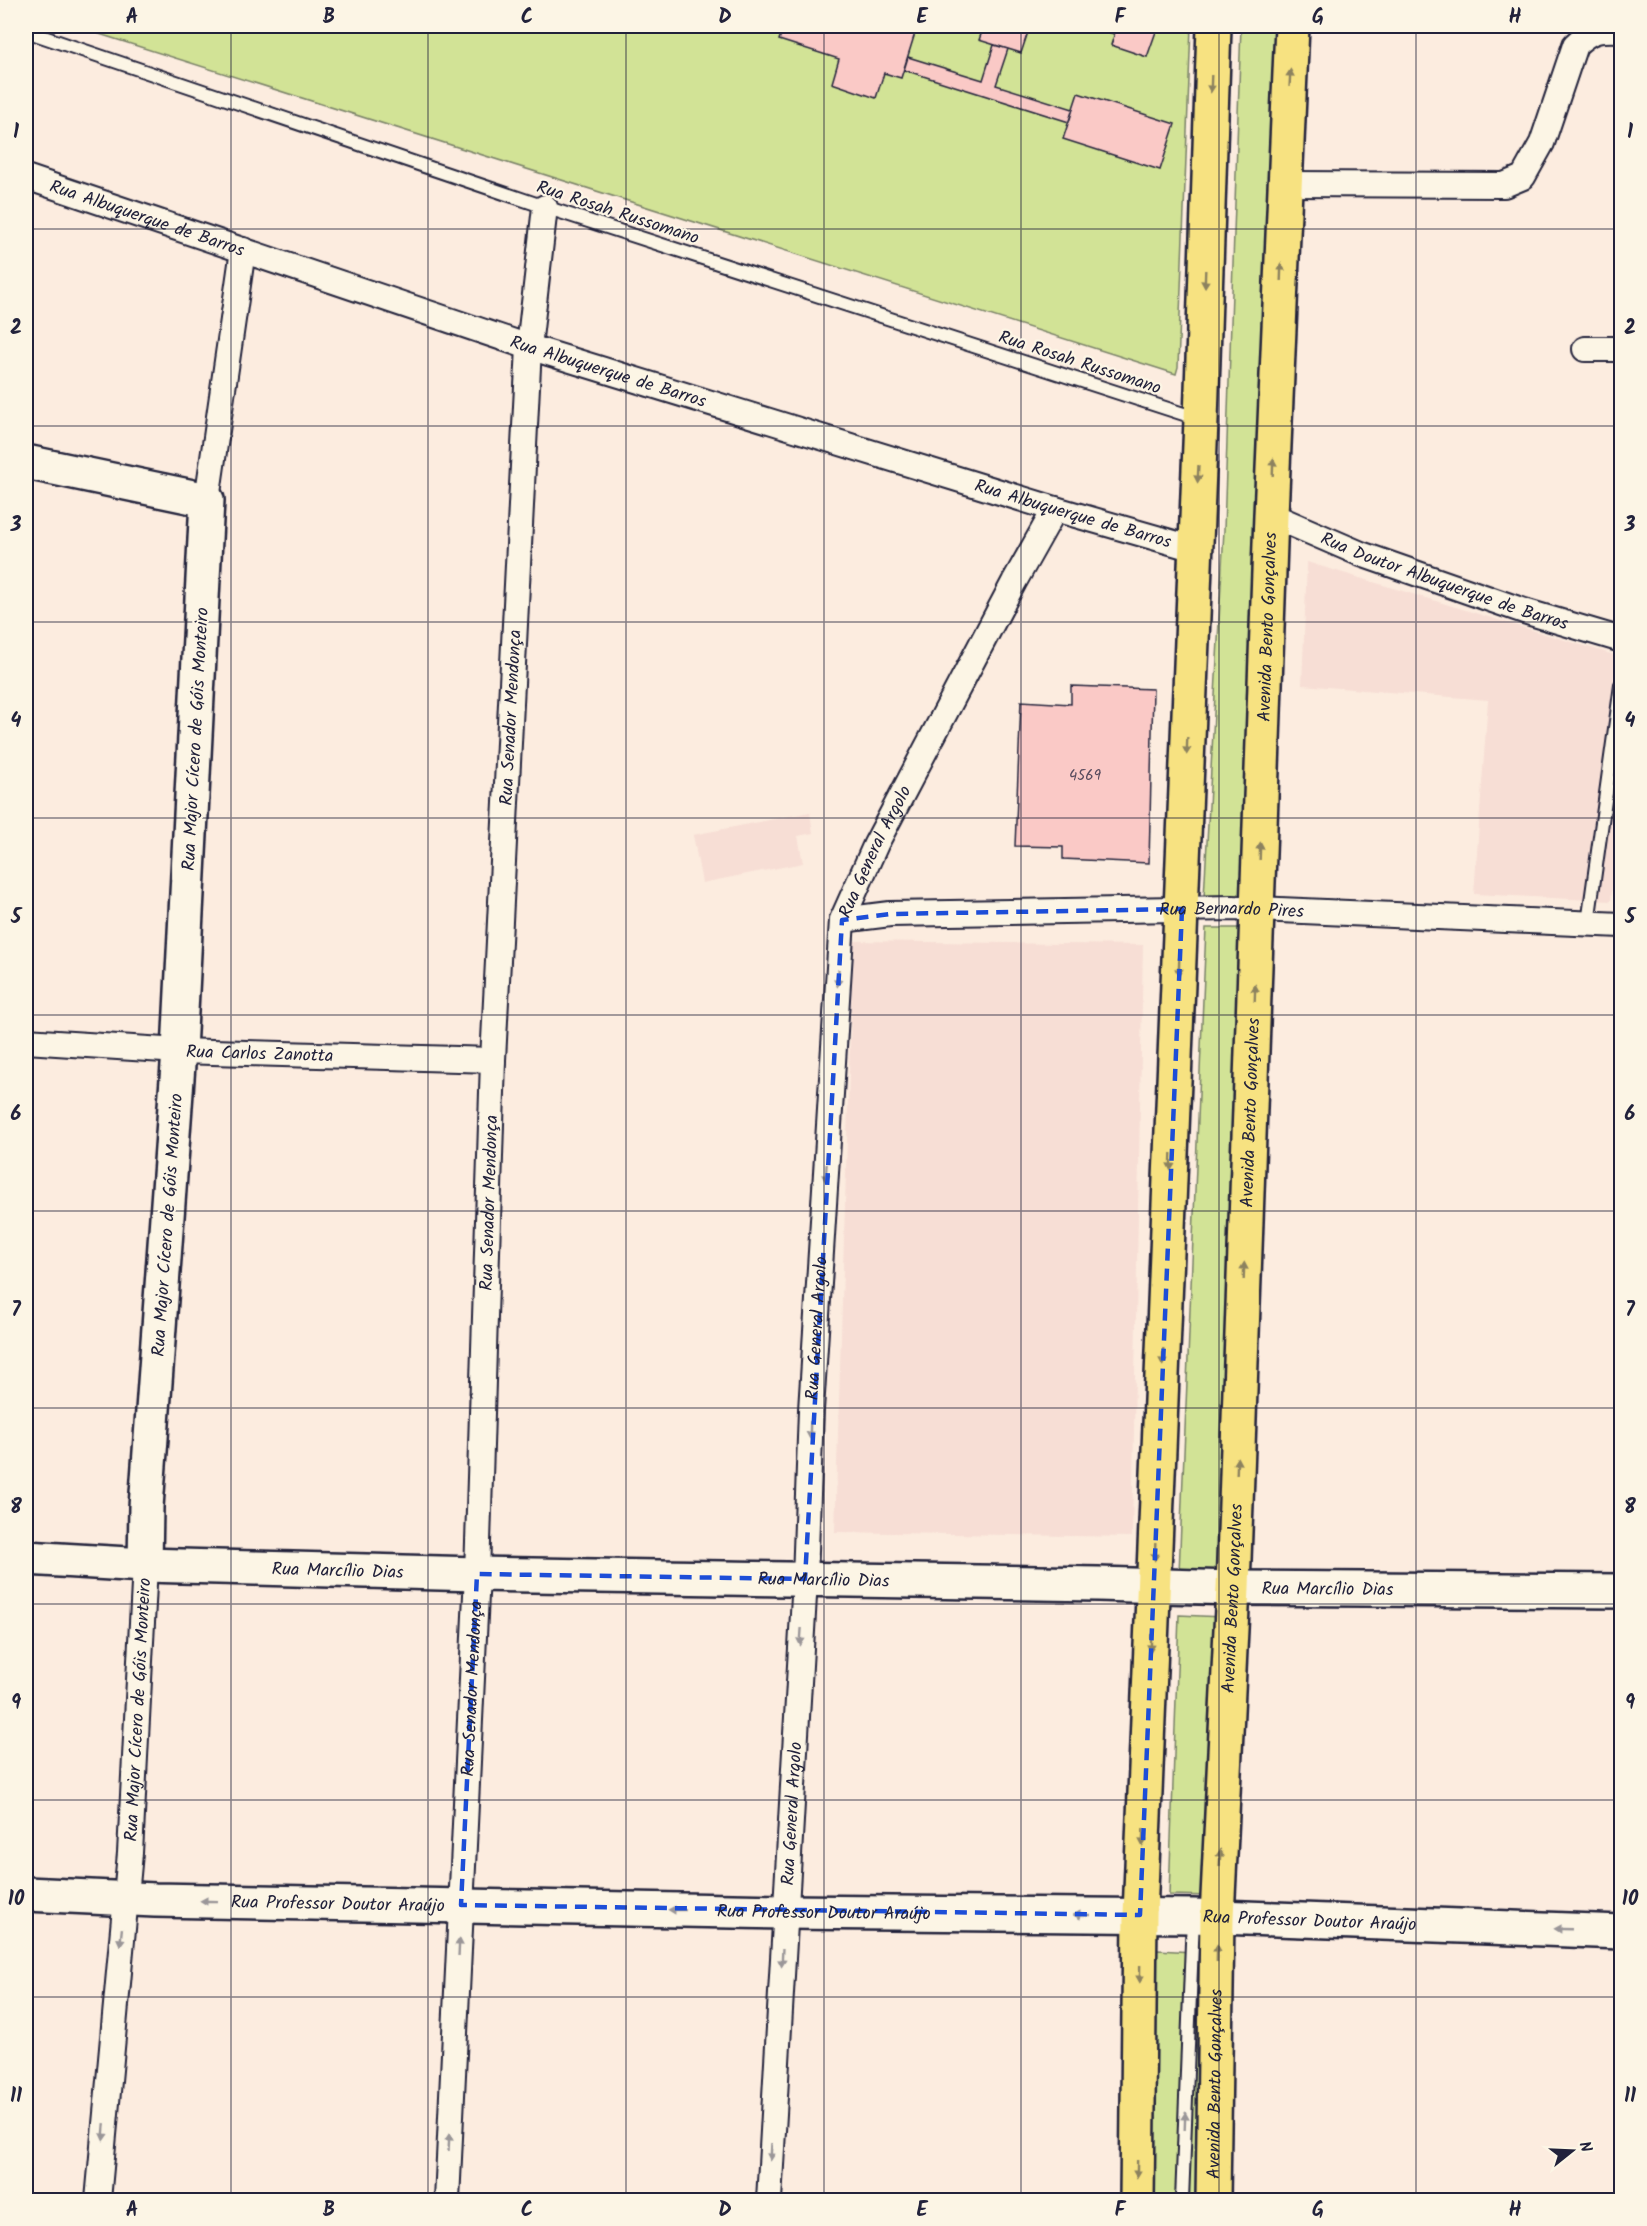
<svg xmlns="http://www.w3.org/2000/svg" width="1647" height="2226" font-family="Kalam,sans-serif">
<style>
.built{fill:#f7ded5}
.green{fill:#d2e396;stroke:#7a8268;stroke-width:1.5}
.building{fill:#fac9c6;stroke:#22223b;stroke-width:1.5}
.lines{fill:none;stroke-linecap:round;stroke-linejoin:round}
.lane-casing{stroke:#22223b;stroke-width:16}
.street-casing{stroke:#22223b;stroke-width:28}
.secondary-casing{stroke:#22223b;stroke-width:38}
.primary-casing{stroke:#22223b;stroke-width:38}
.lane{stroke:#fcf5e5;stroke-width:12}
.street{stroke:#fcf5e5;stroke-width:24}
.secondary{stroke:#fcf5e5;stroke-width:33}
.primary{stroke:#f7e281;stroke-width:33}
.oneway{fill:#8c825e}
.oneway2{fill:#9a9698}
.marked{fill:none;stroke:#1d4ed8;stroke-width:4.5;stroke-dasharray:12 8;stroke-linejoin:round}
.grid{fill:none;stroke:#22223b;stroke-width:1.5;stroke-opacity:0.55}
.labels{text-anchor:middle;stroke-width:4.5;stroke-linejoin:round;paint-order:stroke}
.number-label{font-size:15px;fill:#584c5e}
.street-label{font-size:18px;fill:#22223b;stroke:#fcf5e5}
.neatline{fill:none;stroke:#22223b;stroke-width:2}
.grid-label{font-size:20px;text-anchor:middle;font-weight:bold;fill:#22223b}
</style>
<rect width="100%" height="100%" fill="#fcecdf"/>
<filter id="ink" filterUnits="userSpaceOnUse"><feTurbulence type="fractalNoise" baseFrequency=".0167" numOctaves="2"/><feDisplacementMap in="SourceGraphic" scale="12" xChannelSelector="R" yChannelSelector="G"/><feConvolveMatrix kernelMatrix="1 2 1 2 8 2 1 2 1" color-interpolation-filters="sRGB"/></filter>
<g filter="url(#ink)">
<path class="built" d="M 1307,562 L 1621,657 L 1622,791 L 1611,901 L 1474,894 L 1488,700 L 1302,685 Z
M 810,812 L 813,833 L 798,836 L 803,863 L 702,883 L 693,835 Z
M 853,941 L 1143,945 L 1132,1537 L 835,1532 Z"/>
<path class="green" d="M 74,26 L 1191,26 L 1178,367 L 1176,374 Z
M 1241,26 L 1289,26 L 1250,898 L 1204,898 L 1224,530 Z
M 1206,928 L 1252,928 L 1225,1573 L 1179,1573 Z
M 1179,1615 L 1222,1617 L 1213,1896 L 1169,1895 Z
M 1157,1950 L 1211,1953 L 1201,2200 L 1146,2200 Z"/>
<path class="building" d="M 784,26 L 902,26 L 916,30 L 901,78 L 884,73 L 876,98 L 832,83 L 839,59 L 779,40 Z
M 984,26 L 1030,26 L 1021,53 L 979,40 Z
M 1090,26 L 1117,26 L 1114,34 Z
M 1117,26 L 1158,26 L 1147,57 L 1111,45 Z
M 994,45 L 1008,49 L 996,85 L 1073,109 L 1069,122 L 904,70 L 908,57 L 983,80 Z
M 1078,93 L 1175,124 L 1160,170 L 1063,139 Z
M 1071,686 L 1153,689 L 1149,863 L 1063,859 L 1063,847 L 1015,846 L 1021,701 L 1071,704 Z"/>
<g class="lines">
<defs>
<path id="lane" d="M 26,31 L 545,207 L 1199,419
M 1588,923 L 1621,685
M 1182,2200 L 1193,1917"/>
<g id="street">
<path id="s1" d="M 26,177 L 529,347 L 1055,509 L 1195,549"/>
<path d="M 1285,184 L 1504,185 L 1523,177 L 1542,143 L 1575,45 C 1591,29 1600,29 1622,30"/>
<path d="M 1585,349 L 1622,349"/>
<path d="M 207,500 L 243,250"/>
<path id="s2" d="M 1271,515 L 1361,554 L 1524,611 L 1622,640"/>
<path id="s3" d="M 842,920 L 890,914 L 1232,908 L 1622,925"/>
<path id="s4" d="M 26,1041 L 179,1051 L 493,1060"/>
<path id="s5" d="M 98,2200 L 130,1853 L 145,1565"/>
<path id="s6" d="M 447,2200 L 477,1574 L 493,1060 L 529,347 L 545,207"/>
<path id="s7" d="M 769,2200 L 805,1579 L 811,1410 L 842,920 L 876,844 L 1014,582 L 1055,509"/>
</g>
<g id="secondary">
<path d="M 26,462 L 207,500 L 179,1051 L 146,1507 L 145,1565"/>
<path id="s8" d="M 26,1558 L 145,1565 L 477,1574 L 1098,1584 L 1233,1588 L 1622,1591"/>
<path id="s9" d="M 26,1894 L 155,1900 L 784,1912 L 1193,1916 L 1622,1932"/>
</g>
<g id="primary">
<path d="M 1137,2200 L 1140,1915 L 1201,420 L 1214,26"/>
<path id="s10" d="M 1213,2200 L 1217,1917 L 1233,1588 L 1271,515 L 1292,26"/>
</g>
</defs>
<use href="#lane" class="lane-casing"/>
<use href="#street" class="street-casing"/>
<use href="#secondary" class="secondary-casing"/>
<use href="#primary" class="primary-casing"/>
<use href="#lane" class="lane"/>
<use href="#street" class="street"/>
<use href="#secondary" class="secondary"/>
<use href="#primary" class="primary"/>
</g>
<defs><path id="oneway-solid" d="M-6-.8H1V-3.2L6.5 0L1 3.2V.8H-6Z" transform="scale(1.5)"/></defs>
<g class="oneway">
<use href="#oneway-solid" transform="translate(1290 78) rotate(-87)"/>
<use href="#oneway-solid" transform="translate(1211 84) rotate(92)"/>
<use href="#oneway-solid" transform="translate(1281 272) rotate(-88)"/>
<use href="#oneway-solid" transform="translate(1205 279) rotate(92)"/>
<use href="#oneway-solid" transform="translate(1273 467) rotate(-88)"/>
<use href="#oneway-solid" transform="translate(1198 474) rotate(93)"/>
<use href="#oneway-solid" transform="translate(1187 746) rotate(92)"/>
<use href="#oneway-solid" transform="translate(1260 851) rotate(-88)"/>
<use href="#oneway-solid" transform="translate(1179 967) rotate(92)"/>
<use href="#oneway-solid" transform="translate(1255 993) rotate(-88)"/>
<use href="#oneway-solid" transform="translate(1171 1162) rotate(92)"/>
<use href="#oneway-solid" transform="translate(1244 1271) rotate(-88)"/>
<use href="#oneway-solid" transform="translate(1163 1357) rotate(92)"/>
<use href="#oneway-solid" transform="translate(1237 1466) rotate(-88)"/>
<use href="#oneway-solid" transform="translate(1155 1552) rotate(92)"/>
<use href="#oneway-solid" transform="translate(1151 1643) rotate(92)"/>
<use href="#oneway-solid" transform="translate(1143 1838) rotate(92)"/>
<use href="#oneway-solid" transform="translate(1220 1858) rotate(-87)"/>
<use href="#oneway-solid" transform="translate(1217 1953) rotate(-89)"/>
<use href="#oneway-solid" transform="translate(1140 1974) rotate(91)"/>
<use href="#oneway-solid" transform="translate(1137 2169) rotate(91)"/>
</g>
<g class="oneway2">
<use href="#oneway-solid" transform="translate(838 978) rotate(94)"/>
<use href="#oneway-solid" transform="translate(826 1173) rotate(94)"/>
<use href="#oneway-solid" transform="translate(810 1430) rotate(92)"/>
<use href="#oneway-solid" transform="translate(801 1637) rotate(94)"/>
<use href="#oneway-solid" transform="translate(209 1901) rotate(-179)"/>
<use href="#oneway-solid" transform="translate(677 1910) rotate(-179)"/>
<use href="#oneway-solid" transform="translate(1082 1915) rotate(-180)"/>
<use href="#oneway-solid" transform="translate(1563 1929) rotate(-178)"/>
<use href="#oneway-solid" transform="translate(121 1937) rotate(96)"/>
<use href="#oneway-solid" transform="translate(459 1947) rotate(-87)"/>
<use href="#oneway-solid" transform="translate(782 1958) rotate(93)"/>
<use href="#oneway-solid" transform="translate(1185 2121) rotate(-88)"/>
<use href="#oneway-solid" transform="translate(104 2132) rotate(95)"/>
<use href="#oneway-solid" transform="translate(449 2142) rotate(-87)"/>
<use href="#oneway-solid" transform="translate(771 2152) rotate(93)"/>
</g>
</g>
<path class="marked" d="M 1182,909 L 1140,1915 L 461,1905 L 477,1574 L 805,1579 L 842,920 L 890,914 Z"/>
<path class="grid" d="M 231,26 L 231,2200M 428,26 L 428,2200M 626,26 L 626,2200M 824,26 L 824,2200M 1021,26 L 1021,2200M 1219,26 L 1219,2200M 1416,26 L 1416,2200M 26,229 L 1622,229M 26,426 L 1622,426M 26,622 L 1622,622M 26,818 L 1622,818M 26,1015 L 1622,1015M 26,1211 L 1622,1211M 26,1408 L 1622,1408M 26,1604 L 1622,1604M 26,1800 L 1622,1800M 26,1997 L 1622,1997"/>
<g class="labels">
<g class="number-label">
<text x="1085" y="780">4569</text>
</g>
<g class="street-label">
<text transform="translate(618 212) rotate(18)" y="6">Rua Rosah Russomano</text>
<text dy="6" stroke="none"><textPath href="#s1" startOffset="128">Rua Albuquerque de Barros</textPath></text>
<text transform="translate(1080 362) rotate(18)" y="6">Rua Rosah Russomano</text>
<text dy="6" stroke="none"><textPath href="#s1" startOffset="614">Rua Albuquerque de Barros</textPath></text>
<text dy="6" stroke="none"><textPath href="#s1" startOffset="1100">Rua Albuquerque de Barros</textPath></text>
<text dy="6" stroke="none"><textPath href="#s2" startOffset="186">Rua Doutor Albuquerque de Barros</textPath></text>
<text dy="6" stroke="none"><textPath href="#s10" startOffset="1574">Avenida Bento Gonçalves</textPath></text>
<text dy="6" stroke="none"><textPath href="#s6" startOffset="1484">Rua Senador Mendonça</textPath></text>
<text transform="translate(195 739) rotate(-87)" y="6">Rua Major Cícero de Góis Monteiro</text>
<text dy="6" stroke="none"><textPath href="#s7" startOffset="1358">Rua General Argolo</textPath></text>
<text dy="6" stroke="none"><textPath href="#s3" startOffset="390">Rua Bernardo Pires</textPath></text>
<text dy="6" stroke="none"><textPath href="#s4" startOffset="234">Rua Carlos Zanotta</textPath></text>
<text dy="6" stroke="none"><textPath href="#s10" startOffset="1088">Avenida Bento Gonçalves</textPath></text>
<text dy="6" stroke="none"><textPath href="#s6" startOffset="998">Rua Senador Mendonça</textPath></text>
<text transform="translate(167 1225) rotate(-86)" y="6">Rua Major Cícero de Góis Monteiro</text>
<text dy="6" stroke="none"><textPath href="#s7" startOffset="873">Rua General Argolo</textPath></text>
<text dy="6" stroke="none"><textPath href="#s8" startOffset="312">Rua Marcílio Dias</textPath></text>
<text dy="6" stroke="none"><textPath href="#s8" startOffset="798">Rua Marcílio Dias</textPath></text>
<text dy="6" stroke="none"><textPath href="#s8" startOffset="1302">Rua Marcílio Dias</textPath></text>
<text dy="6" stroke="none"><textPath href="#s10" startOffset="602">Avenida Bento Gonçalves</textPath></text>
<text dy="6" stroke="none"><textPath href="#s6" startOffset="512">Rua Senador Mendonça</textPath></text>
<text dy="6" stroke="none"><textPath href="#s5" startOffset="492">Rua Major Cícero de Góis Monteiro</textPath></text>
<text dy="6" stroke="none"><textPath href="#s7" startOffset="387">Rua General Argolo</textPath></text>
<text dy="6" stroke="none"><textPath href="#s9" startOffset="312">Rua Professor Doutor Araújo</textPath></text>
<text dy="6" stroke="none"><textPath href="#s9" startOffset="798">Rua Professor Doutor Araújo</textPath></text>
<text dy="6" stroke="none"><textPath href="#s9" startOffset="1284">Rua Professor Doutor Araújo</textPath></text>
<text dy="6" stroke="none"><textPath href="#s10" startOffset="116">Avenida Bento Gonçalves</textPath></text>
</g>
</g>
<rect width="1647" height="2226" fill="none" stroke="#fcf5e5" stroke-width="66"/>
<g transform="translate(1572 2151) rotate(72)" stroke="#fcf5e5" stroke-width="4.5" paint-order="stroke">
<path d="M0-4.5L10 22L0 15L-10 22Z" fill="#22223b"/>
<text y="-9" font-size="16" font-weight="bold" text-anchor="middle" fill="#22223b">N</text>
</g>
<rect x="33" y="33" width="1581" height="2160" class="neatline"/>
<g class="grid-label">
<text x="132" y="23">A</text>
<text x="329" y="23">B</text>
<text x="527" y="23">C</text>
<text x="725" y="23">D</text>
<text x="922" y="23">E</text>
<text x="1120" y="23">F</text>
<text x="1318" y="23">G</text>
<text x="1515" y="23">H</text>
<text x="16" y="138">1</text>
<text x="1630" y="138">1</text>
<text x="16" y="334">2</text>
<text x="1630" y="334">2</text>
<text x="16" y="531">3</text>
<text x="1630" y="531">3</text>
<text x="16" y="727">4</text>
<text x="1630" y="727">4</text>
<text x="16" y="923">5</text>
<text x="1630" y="923">5</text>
<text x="16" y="1120">6</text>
<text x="1630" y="1120">6</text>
<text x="16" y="1316">7</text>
<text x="1630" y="1316">7</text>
<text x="16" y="1513">8</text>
<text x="1630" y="1513">8</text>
<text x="16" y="1709">9</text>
<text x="1630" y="1709">9</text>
<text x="16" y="1905">10</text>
<text x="1630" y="1905">10</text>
<text x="16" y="2102">11</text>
<text x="1630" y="2102">11</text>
<text x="132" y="2216">A</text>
<text x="329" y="2216">B</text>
<text x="527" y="2216">C</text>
<text x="725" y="2216">D</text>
<text x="922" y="2216">E</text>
<text x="1120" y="2216">F</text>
<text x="1318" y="2216">G</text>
<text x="1515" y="2216">H</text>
</g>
</svg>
